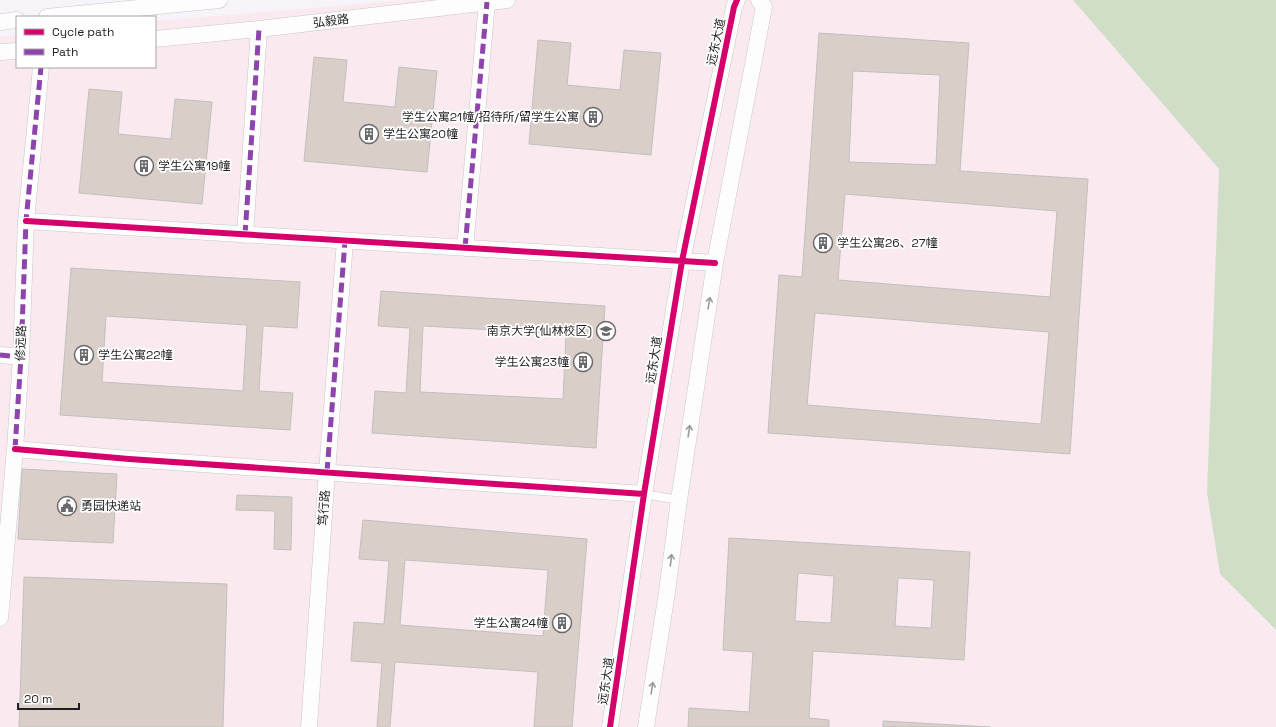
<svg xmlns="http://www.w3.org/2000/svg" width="1276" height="727" font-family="'Space Grotesk','Noto Sans SC',sans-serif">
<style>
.education{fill:#faeaef}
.green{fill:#d0ddc7}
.building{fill:#dacfc8;stroke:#c1bfc0;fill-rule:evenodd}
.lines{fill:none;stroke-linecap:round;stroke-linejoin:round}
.service-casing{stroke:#c8c6ca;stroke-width:9}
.minor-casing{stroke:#c8c6ca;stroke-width:17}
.service{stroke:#fefdfe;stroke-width:8}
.minor{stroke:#fefdfe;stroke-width:16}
.quiet{stroke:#8e44ad;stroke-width:5;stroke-dasharray:10 5;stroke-linecap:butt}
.cycleway-casing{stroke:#fff;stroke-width:8}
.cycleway{stroke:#d6006c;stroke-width:6}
.oneway{stroke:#9a999b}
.labels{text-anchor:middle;stroke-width:3.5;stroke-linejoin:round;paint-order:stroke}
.street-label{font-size:12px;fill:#201e21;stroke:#fff}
.poi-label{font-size:12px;fill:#201e21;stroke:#fff;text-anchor:start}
</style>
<rect width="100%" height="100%" fill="#f6f4f9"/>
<path class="education" d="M 406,0 L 1073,0 L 1219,169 L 1207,493 L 1220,574 L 1276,632 L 1276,727 L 0,727 L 0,37 L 17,35 L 17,67 L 155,67 L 155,21 Z"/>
<path class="green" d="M 1073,0 L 1276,0 L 1276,630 L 1220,574 L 1207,493 L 1219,169 Z"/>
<path class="building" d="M 819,33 L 969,43 L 960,171 L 1088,179 L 1070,454 L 768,433 L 779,275 L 802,277 ZM 853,71 L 940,75 L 936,165 L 849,162 ZM 845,194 L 1057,211 L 1050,297 L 838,280 ZM 815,313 L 1049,332 L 1041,424 L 807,405 Z
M 538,40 L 571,43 L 567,85 L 620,90 L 624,50 L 661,53 L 651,155 L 529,144 Z
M 314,57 L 347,60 L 343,102 L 395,107 L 399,67 L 437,71 L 427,172 L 304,161 Z
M 89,89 L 122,92 L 118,134 L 171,139 L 175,99 L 212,102 L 202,204 L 79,193 Z
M 71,268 L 300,282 L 297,328 L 263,326 L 259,391 L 293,393 L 290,430 L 60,415 ZM 106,316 L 247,325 L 243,391 L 102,382 Z
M 381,291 L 605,306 L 596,448 L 372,433 L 375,391 L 406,393 L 410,328 L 378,326 ZM 423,326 L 566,334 L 563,399 L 420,392 Z
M 22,469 L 117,474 L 113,543 L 18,539 Z
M 237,495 L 292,497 L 291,550 L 274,549 L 275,511 L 236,510 Z
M 363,520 L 587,539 L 572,727 L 534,727 L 538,672 L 395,662 L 390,727 L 377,727 L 382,663 L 351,661 L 354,622 L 384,624 L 389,561 L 359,559 ZM 405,560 L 548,570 L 543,636 L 400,625 Z
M 729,538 L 970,552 L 964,660 L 813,651 L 809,718 L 829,720 L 829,727 L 688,727 L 689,708 L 749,712 L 753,652 L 723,650 ZM 798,573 L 834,576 L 831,623 L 795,621 ZM 898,578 L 934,580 L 931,628 L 895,626 Z
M 24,577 L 227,584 L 223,727 L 19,727 Z
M 883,721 L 990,727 L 883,727 Z"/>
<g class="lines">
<defs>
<path id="service" d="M 644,494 L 679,500"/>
<path id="minor" d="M 47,17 L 219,0
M 0,22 L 17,20
M 155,39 L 259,29 L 507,0
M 0,52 L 17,51
M 26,221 L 715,263
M 245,235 L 259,29
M 465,248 L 487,2
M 0,355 L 21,357
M 15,449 L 129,459 L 644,494
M 0,618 L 15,449 L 21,357 L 26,221 L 41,67
M 309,727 L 327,472 L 345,241
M 610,727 L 644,494 L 682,261 L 734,7 L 737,0
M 646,727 L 667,592 L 679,500 L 715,263 L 764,7 L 759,0"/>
</defs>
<use href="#service" class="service-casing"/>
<use href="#minor" class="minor-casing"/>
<use href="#service" class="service"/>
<use href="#minor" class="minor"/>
<path class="quiet" d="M 245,235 L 259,29
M 465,248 L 487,2
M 0,355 L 21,357
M 15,449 L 21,357 L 26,221 L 41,67
M 327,472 L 345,241"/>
<defs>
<path id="cycleway" d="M 26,221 L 715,263
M 15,449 L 129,459 L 644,494
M 610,727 L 644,494 L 682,261 L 734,7 L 737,0"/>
</defs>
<use href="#cycleway" class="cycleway-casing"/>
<use href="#cycleway" class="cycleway"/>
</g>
<defs><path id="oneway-shaft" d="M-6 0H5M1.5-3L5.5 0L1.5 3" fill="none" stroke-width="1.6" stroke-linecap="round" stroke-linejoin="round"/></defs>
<g class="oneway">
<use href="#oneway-shaft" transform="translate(709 303) rotate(-81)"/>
<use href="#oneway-shaft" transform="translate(689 431) rotate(-81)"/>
<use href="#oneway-shaft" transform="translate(671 560) rotate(-83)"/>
<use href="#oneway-shaft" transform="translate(652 688) rotate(-81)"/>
</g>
<defs>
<symbol id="building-ring" viewBox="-11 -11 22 22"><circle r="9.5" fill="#fff" stroke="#6b696d" stroke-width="1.5"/><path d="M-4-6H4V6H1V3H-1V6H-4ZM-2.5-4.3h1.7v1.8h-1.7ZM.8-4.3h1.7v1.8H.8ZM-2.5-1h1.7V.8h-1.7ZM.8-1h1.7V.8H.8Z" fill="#6b696d"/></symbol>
<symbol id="university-ring" viewBox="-11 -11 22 22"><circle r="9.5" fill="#fff" stroke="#6b696d" stroke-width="1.5"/><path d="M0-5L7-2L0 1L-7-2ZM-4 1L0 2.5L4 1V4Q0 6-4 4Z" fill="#6b696d"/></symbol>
<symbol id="civic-ring" viewBox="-11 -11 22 22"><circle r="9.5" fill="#fff" stroke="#6b696d" stroke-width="1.5"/><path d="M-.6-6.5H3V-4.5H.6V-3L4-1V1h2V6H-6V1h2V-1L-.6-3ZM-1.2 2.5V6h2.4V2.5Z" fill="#6b696d"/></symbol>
</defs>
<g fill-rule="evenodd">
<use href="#building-ring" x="582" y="106" width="22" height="22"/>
<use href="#building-ring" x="358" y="123" width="22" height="22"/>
<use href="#building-ring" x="133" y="155" width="22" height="22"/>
<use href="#building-ring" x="812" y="232" width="22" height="22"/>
<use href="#university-ring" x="595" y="320" width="22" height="22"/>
<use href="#building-ring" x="73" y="344" width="22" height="22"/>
<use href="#building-ring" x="572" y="351" width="22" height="22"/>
<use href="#civic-ring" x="56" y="495" width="22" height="22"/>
<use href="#building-ring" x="551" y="612" width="22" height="22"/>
</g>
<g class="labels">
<g class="street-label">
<text transform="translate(331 21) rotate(-7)" y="4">弘毅路</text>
<text transform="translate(716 42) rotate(-78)" y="4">远东大道</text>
<text transform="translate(21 343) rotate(-88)" y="4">修远路</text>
<text transform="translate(654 360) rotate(-81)" y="4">远东大道</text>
<text transform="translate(324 508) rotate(-86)" y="4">笃行路</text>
<text transform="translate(606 681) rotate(-82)" y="4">远东大道</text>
</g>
<g class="poi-label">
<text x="579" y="121" text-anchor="end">学生公寓21幢/招待所/留学生公寓</text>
<text x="383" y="138">学生公寓20幢</text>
<text x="158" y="170">学生公寓19幢</text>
<text x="837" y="247">学生公寓26、27幢</text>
<text x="592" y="335" text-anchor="end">南京大学(仙林校区)</text>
<text x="98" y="359">学生公寓22幢</text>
<text x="569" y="366" text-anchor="end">学生公寓23幢</text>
<text x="81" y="510">勇园快递站</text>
<text x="548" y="627" text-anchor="end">学生公寓24幢</text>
</g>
</g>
<rect x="16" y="16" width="140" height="52" fill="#ffffff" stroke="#a6a5a6"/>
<rect x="24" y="29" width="20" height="6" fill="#d6006c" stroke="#a6a5a6"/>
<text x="52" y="36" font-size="12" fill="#201e21">Cycle path</text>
<rect x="24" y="49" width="20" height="6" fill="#8e44ad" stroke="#a6a5a6"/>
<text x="52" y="56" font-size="12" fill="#201e21">Path</text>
<path d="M18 703v6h61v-6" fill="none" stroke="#201e21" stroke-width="2"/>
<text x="24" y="703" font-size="12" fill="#201e21" stroke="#ffffff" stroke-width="3" paint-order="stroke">20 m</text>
</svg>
